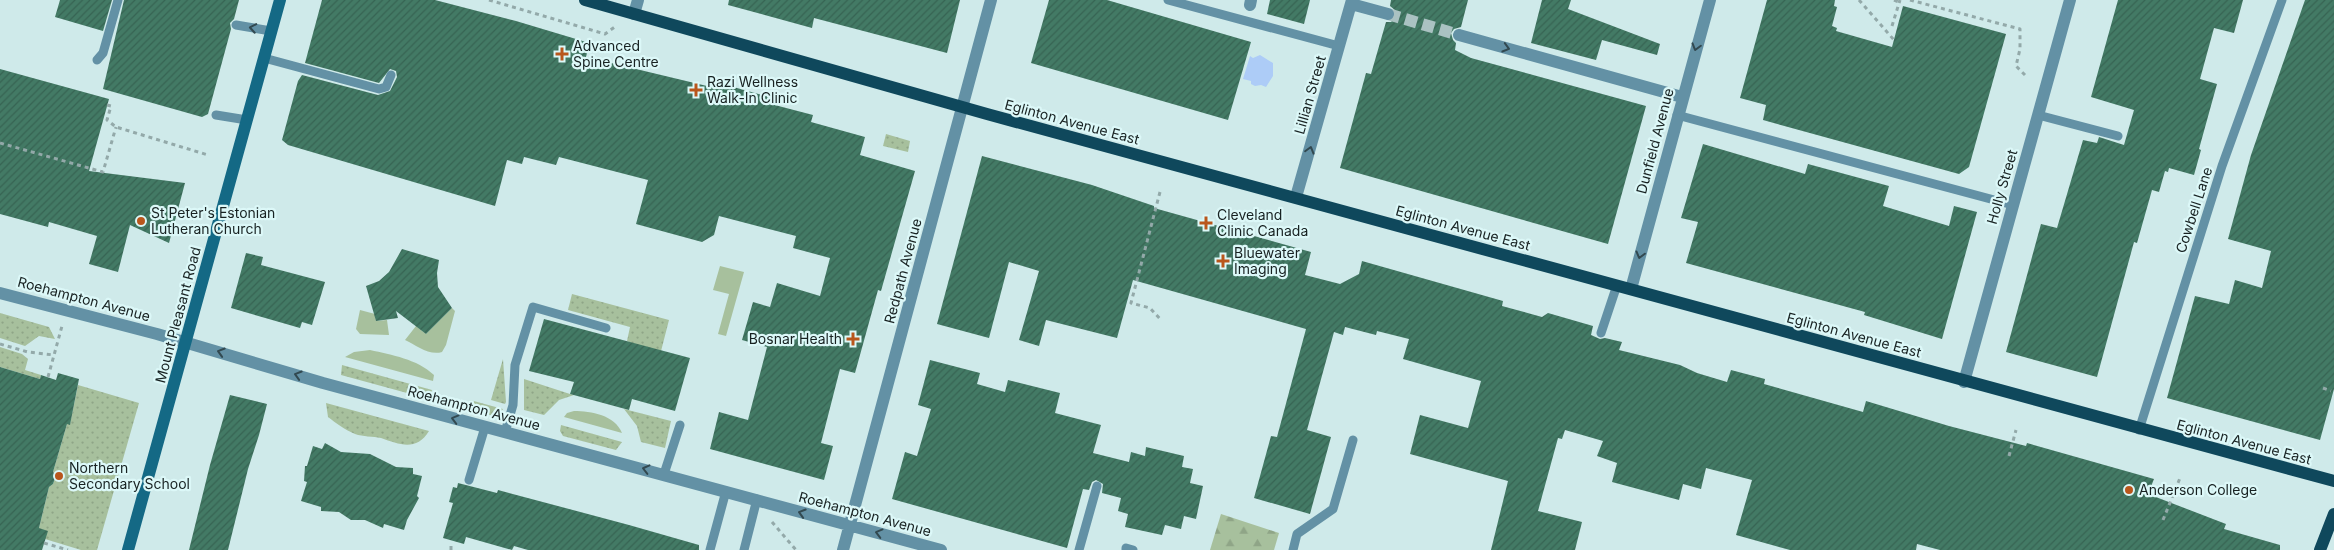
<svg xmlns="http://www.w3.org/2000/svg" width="2334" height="550" font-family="Inter,sans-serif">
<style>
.grass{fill:url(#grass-dots)}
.forest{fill:url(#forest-firs)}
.green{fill:#a7c09d}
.water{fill:#adccf7}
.building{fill:url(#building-hatch)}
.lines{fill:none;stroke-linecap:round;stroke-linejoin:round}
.minor-tunnel{stroke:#aac2c2;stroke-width:12;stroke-dasharray:12 6;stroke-linecap:butt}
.path{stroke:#93a9a9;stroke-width:3;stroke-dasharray:4 4;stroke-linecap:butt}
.service{stroke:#6391a5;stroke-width:9}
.pedestrian{stroke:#6391a5;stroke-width:12}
.minor{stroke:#6391a5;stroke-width:12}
.secondary{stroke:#146985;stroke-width:12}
.primary{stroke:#0f485c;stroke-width:12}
.oneway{stroke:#324950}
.poi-dot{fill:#b9561c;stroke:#dcf8f8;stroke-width:2}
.labels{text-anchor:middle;stroke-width:4.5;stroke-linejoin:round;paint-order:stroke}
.poi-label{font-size:14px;fill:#182222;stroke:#dcf8f8;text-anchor:start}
.street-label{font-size:14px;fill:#182222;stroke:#dcf8f8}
</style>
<defs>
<pattern id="grass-dots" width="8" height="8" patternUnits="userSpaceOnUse" patternTransform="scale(1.25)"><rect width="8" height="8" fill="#a7c09d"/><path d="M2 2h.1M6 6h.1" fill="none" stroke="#8fa587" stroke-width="1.8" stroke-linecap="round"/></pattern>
<pattern id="forest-firs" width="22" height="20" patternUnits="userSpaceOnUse" patternTransform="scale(1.25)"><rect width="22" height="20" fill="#a7c09d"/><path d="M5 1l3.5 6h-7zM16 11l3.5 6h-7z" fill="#8fa587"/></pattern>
<pattern id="building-hatch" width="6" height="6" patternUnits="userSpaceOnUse" patternTransform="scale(1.25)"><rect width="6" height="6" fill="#437a65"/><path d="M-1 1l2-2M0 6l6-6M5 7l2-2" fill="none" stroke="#376453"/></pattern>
</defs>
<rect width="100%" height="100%" fill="#cfeaea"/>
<path class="grass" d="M 886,134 L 910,141 L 908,152 L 883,146 Z
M 572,294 L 669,320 L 660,355 L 627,341 L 630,327 L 568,310 Z
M 0,313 L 49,327 L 55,339 L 39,336 L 25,346 L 0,338 Z
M 0,347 L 22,354 L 28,359 L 25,370 L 41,375 L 40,379 L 0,367 Z
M 503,359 L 506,402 L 505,404 L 491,400 Z
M 342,365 L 432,390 L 429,399 L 341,375 Z
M 524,379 L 570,394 L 574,395 L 559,400 L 544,415 L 524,410 Z
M 78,385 L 139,403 L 97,550 L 81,550 L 45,539 L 39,528 L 49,487 L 53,484 L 56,475 L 53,472 L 67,424 L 70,424 Z
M 470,400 L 503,409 L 498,417 L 467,409 Z
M 326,403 L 429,431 C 417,451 400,445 381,438 C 373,436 363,437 355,434 C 345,430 336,423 328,417 Z
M 624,409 L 671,421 L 665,448 L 641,442 L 637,426 Z
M 561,425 L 622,442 L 616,450 L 563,436 L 560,431 Z"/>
<path class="forest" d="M 1221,514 L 1279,533 L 1274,550 L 1210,550 Z"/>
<path class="green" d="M 720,266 L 744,272 L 726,336 L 718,334 L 729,294 L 713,290 Z
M 452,308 L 455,311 L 446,345 L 442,352 C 429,356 416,345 405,340 L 416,326 L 426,334 Z
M 360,310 L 375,314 L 376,321 L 387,320 L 389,335 L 360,334 L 356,329 Z
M 370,350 C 392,355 417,359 434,375 L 433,381 L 345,357 L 354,352 Z
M 574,411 C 591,411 615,415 622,433 L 564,417 L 567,413 Z"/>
<path class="water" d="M 1260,55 L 1273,63 L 1273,76 L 1266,87 L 1261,85 L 1255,86 L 1251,84 L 1251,81 L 1243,79 L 1250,56 L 1253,58 Z"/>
<path class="building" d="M 60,0 L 112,0 L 103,31 L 55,17 Z
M 124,0 L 239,0 L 234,19 L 230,23 L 231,29 L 208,114 L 202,117 L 103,89 Z
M 322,0 L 435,0 L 516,21 L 586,42 L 585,44 L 589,45 L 586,57 L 707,86 L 708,80 L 769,97 L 767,103 L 813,115 L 811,122 L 865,137 L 860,155 L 915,171 L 881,291 L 878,290 L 855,373 L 840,369 L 821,443 L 833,446 L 824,480 L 710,449 L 719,412 L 748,420 L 767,347 L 742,340 L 753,302 L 770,307 L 777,283 L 820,296 L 830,258 L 793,248 L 796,236 L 719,216 L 714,235 L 702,242 L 636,224 L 648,180 L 559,157 L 556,165 L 524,157 L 522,164 L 507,160 L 495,206 L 288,145 L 282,140 L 298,81 L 302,75 L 378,95 L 390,91 L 397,77 L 396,71 L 390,69 L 379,83 L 305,63 Z
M 729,0 L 960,0 L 947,53 L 814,18 L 812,28 L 728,5 Z
M 1049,0 L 1107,0 L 1251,42 L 1228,120 L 1031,63 Z
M 1270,0 L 1310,0 L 1304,24 L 1267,14 Z
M 1391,0 L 1468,0 L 1461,27 L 1454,29 L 1451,33 L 1453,40 L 1456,43 L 1455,50 L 1471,58 L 1646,106 L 1608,244 L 1340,168 L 1366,73 L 1371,74 L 1386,22 L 1391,22 L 1396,17 L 1396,11 L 1390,6 Z
M 1542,0 L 1571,0 L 1568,9 L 1660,44 L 1657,55 L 1602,40 L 1596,60 L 1531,43 Z
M 1767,0 L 1835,0 L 1834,6 L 1837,7 L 1832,26 L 1837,28 L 1836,31 L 1892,47 L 1903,6 L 2006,34 L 1969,167 L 1959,174 L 1763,120 L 1766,105 L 1740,98 Z
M 2118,0 L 2243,0 L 2234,33 L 2214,28 L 2200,79 L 2217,84 L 2199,149 L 2201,150 L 2194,175 L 2169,168 L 2168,172 L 2165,171 L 2159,192 L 2152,190 L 2137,243 L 2134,242 L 2097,377 L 2006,352 L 2041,224 L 2057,228 L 2083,140 L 2097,143 L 2099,137 L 2124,145 L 2134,110 L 2091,97 Z
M 2305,0 L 2334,0 L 2334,389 L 2320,440 L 2167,398 L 2195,296 L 2229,304 L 2235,280 L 2262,288 L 2271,251 L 2228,239 L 2251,155 Z
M 0,69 L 109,99 L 89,171 L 185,183 L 169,243 L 130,225 L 118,272 L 89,264 L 97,236 L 49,222 L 48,227 L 0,214 Z
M 1703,144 L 1805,174 L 1808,164 L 1889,186 L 1883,206 L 1949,226 L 1954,206 L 1977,212 L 1942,339 L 1864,315 L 1865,312 L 1686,263 L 1698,222 L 1681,218 Z
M 982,156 L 1092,185 L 1154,206 L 1154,208 L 1311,252 L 1305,275 L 1340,284 L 1359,274 L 1362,261 L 1503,301 L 1502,306 L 1542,317 L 1548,313 L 1593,326 L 1591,335 L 1600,339 L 1605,338 L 1622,342 L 1619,350 L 1680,365 L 1697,373 L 1727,382 L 1731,370 L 1765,379 L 1764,384 L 1863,412 L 1866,401 L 1949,426 L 2026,446 L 2027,443 L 2154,479 L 2148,494 L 2226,524 L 2224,529 L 2280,545 L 2280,550 L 1940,550 L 1917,544 L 1916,550 L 1790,550 L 1736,535 L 1752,480 L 1706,468 L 1701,489 L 1683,484 L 1679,500 L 1612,482 L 1617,463 L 1597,456 L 1603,441 L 1565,430 L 1562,439 L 1558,438 L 1538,511 L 1582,522 L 1575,550 L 1491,550 L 1508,481 L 1410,454 L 1420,415 L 1468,428 L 1481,381 L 1403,359 L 1409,339 L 1377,331 L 1376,335 L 1345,327 L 1343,335 L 1334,332 L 1307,430 L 1331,437 L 1310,514 L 1254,498 L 1271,436 L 1277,437 L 1306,329 L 1133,280 L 1117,338 L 1046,320 L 1039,346 L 1019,340 L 1039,271 L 1009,262 L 989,338 L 937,324 Z
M 402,249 L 439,260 L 437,273 L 438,287 L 452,308 L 426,334 L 396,311 L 398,318 L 376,321 L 366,286 L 379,281 L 389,272 Z
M 246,253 L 263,257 L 261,265 L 325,282 L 312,325 L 302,322 L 300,328 L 231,308 Z
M 544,319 L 690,358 L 675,411 L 632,399 L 629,410 L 570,394 L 574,382 L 529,371 Z
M 930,360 L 980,373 L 977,384 L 1005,392 L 1008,380 L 1060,393 L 1055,413 L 1101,425 L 1093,453 L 1129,462 L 1131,452 L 1145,456 L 1146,447 L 1184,456 L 1182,467 L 1193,469 L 1190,483 L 1203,486 L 1196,519 L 1184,516 L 1181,529 L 1165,525 L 1162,535 L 1125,527 L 1128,514 L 1118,511 L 1121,498 L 1102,493 L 1103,484 L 1096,480 L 1092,482 L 1089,490 L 1083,489 L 1067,548 L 892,499 L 905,452 L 917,456 L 931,409 L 918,405 Z
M 0,367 L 40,379 L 41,375 L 56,380 L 58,373 L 79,379 L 70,425 L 67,424 L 53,472 L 56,475 L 53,484 L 49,487 L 39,528 L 48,531 L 42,550 L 0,550 Z
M 230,395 L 267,404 L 259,435 L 248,469 L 228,550 L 189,550 L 210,465 Z
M 325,443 L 341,452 L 370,454 L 396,467 L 413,468 L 413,474 L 422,476 L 417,496 L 419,498 L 407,520 L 404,530 L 384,524 L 383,528 L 365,520 L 351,520 L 339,512 L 321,511 L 321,507 L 301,501 L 307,482 L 304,481 L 305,466 L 307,466 L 313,446 L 322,449 Z
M 458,483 L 497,493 L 498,490 L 629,525 L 699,545 L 699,550 L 528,550 L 514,546 L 512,550 L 466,537 L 464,544 L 443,538 L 453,503 L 449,502 L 453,487 L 457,488 Z"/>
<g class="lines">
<path class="minor-tunnel" d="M 1388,14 L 1459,35"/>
<path class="path" d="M 489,0 L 605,34 L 616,26
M 1859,0 L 1894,40
M 1894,0 L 1899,2
M 1910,0 L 2020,29 L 2020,49 L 2016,66 L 2025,75
M 1892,26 L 1900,0
M 107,105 L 111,106 L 107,120 L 116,127 L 208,155
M 0,143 L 103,172 L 116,127
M 1160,192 L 1131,303 L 1150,308 L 1161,320
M 177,215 L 193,219
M 0,344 L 28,352 L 54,355
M 48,377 L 62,326
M 2323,388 L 2331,391
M 2009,456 L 2016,430
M 2163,520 L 2180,478
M 772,522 L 796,550
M 44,543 L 68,550
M 451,550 L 451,544"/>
<path class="service" d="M 1168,0 L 1339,46
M 236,25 L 271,31
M 264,58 L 379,89 L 386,87 L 391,75
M 97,60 L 103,53 L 118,0
M 216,115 L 247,120
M 1677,115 L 2013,205
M 2038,115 L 2118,136
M 1601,333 L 1617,285
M 2139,430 L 2222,166 L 2282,0
M 505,432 L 513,405 L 515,365 L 533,307 L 606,328
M 664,474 L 680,425
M 469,480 L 485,427
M 710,550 L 726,491
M 744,550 L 757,499
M 1079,550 L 1097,486
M 1126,550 L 1126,548 L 1133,550
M 1293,550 L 1297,534 L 1333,509 L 1353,440"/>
<path class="pedestrian" d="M 1250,5 L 1251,0"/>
<path class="minor" d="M 1351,4 L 1388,14
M 634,14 L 638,0
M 1459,35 L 1682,97
M 1296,197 L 1352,0
M 1631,289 L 1710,0
M 0,293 L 157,334 L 323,383 L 941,550
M 1964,382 L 2070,0
M 843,550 L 991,0"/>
<path class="secondary" d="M 128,550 L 280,0"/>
<path class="primary" d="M 585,0 L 987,114 L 2334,481
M 2320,550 L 2334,514"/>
</g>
<defs><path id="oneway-chevron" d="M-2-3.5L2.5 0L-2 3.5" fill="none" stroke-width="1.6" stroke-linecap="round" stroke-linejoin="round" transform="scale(1.25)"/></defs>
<g class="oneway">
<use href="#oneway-chevron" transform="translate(253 28) rotate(-170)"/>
<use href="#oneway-chevron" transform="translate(1696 47) rotate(106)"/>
<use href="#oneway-chevron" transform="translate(1506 48) rotate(16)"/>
<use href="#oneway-chevron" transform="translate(1310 150) rotate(-74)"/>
<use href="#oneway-chevron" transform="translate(1640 255) rotate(105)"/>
<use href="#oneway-chevron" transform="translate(221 352) rotate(-163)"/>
<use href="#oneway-chevron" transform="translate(298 375) rotate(-163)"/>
<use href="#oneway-chevron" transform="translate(455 419) rotate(-165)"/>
<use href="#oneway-chevron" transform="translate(646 469) rotate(-166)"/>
<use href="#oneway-chevron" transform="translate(802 513) rotate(-163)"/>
<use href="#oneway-chevron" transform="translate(879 533) rotate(-165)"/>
</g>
<g class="poi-dot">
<path d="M559.5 46.5h5v5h5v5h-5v5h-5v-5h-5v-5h5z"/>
<path d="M693.5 82.5h5v5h5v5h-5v5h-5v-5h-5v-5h5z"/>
<circle cx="141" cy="221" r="5"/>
<path d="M1203.5 215.5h5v5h5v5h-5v5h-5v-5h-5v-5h5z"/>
<path d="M1220.5 253.5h5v5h5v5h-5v5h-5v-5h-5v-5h5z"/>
<path d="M850.5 331.5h5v5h5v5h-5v5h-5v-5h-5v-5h5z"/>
<circle cx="59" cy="476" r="5"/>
<circle cx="2129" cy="490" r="5"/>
</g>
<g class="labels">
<g class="poi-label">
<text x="573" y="51">Advanced<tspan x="573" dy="16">Spine Centre</tspan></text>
<text x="707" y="87">Razi Wellness<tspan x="707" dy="16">Walk-In Clinic</tspan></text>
<text x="151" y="218">St Peter's Estonian<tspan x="151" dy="16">Lutheran Church</tspan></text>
<text x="1217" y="220">Cleveland<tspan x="1217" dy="16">Clinic Canada</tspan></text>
<text x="1234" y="258">Bluewater<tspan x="1234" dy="16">Imaging</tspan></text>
<text x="842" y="344" text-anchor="end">Bosnar Health</text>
<text x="69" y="473">Northern<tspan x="69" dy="16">Secondary School</tspan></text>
<text x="2139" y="495">Anderson College</text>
</g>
<g class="street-label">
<text transform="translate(1310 95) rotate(-74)" y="5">Lillian Street</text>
<text transform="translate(1072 122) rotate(15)" y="5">Eglinton Avenue East</text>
<text transform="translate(1655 141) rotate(-75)" y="5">Dunfield Avenue</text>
<text transform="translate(2002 187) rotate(-74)" y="5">Holly Street</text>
<text transform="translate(2194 210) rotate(-72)" y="5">Cowbell Lane</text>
<text transform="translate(1463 228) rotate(15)" y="5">Eglinton Avenue East</text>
<text transform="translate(903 271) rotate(-75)" y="5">Redpath Avenue</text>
<text transform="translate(84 299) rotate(15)" y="5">Roehampton Avenue</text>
<text transform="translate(178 315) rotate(-75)" y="5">Mount Pleasant Road</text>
<text transform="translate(1854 335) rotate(15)" y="5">Eglinton Avenue East</text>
<text transform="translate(474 408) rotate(15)" y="5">Roehampton Avenue</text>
<text transform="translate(2244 442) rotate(15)" y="5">Eglinton Avenue East</text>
<text transform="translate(865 514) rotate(15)" y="5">Roehampton Avenue</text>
</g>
</g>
</svg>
